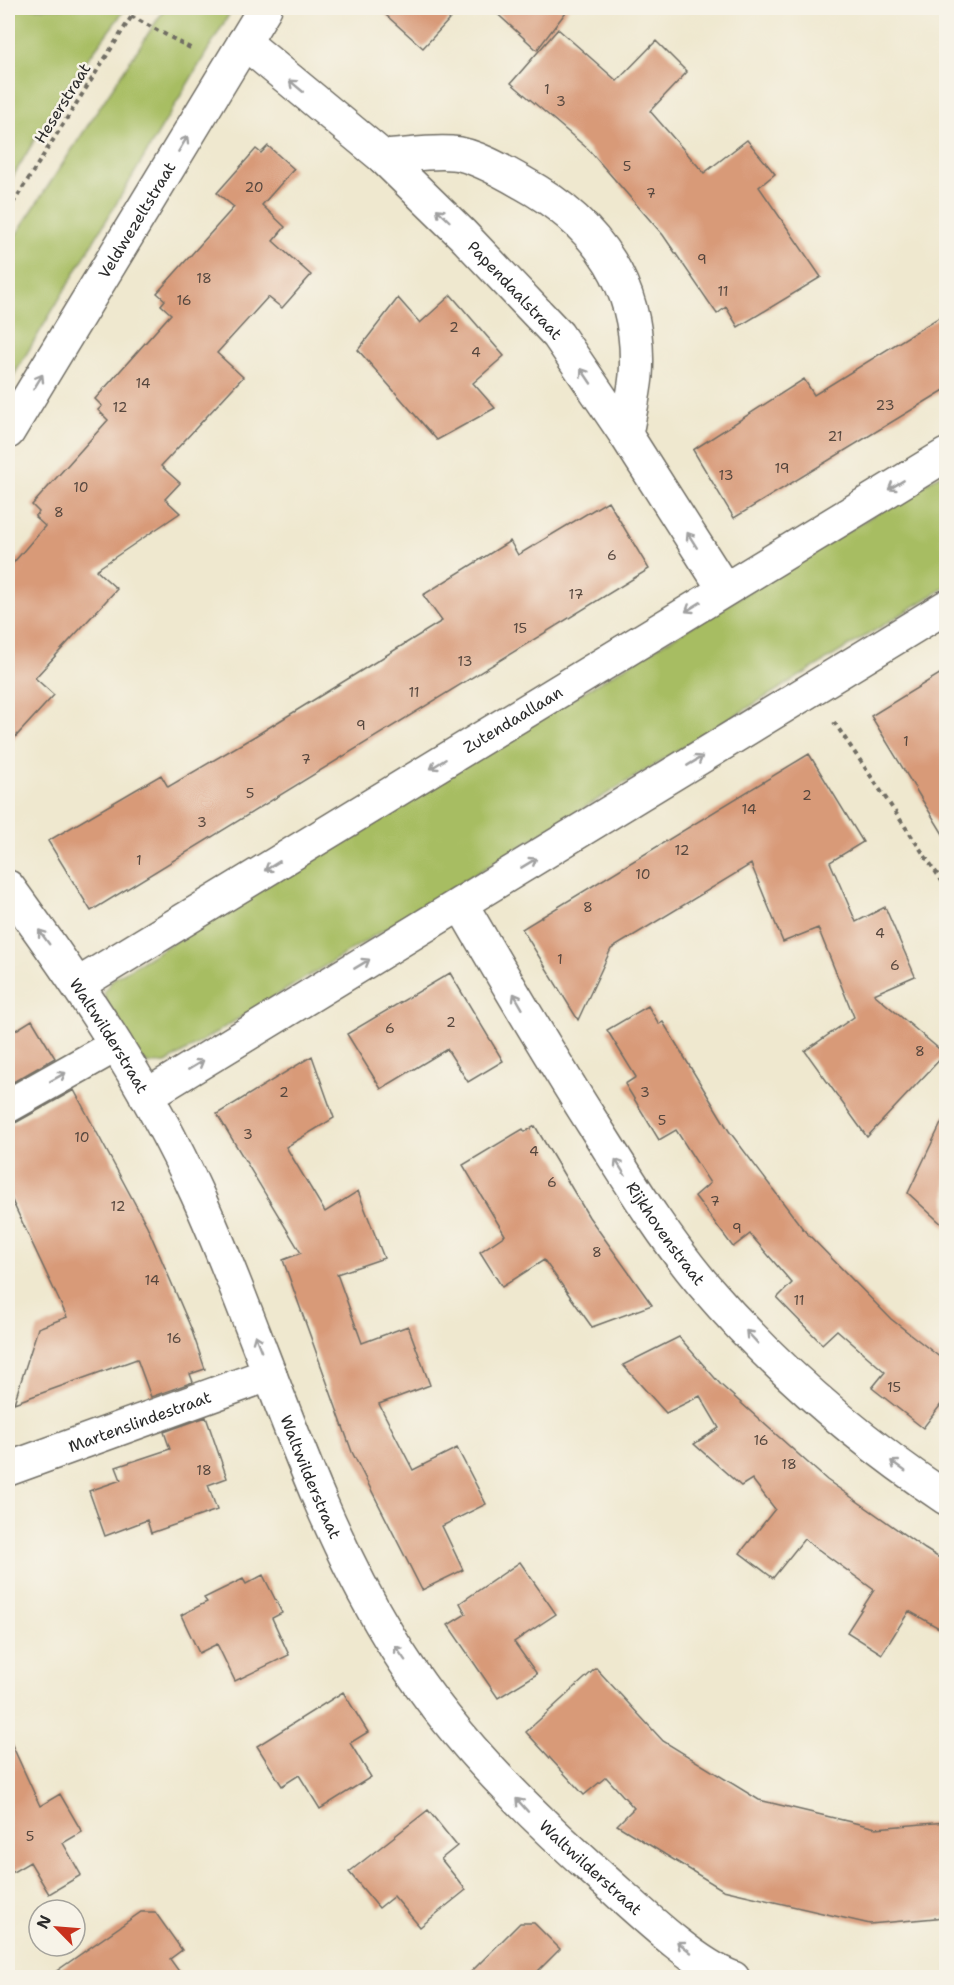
<svg xmlns="http://www.w3.org/2000/svg" width="954" height="1985" font-family="'Shantell Sans',sans-serif">
<style>
.green{fill:#a7bd62;stroke:#697446;stroke-width:1.5}
.building{fill:#d89a78}
.lines{fill:none;stroke-linecap:round;stroke-linejoin:round}
.minor-casing{stroke:#706d64;stroke-width:36}
.path{stroke:#706d64;stroke-width:4;stroke-dasharray:4.5 4.5;stroke-linecap:butt}
.minor{stroke:#fff;stroke-width:33}
.oneway{stroke:#a0a0a0}
.labels{text-anchor:middle;stroke-width:5;stroke-linejoin:round;paint-order:stroke}
.number-label{font-size:14px;fill:#56473e}
.street-label{font-size:16px;fill:#2b2b2b;stroke:#f7f3e8}
</style>
<rect width="100%" height="100%" fill="#f7f3e8"/>
<filter id="ink" filterUnits="userSpaceOnUse"><feTurbulence type="fractalNoise" baseFrequency=".0167" numOctaves="2"/><feDisplacementMap in="SourceGraphic" scale="12" xChannelSelector="R" yChannelSelector="G"/><feConvolveMatrix kernelMatrix="1 2 1 2 8 2 1 2 1" color-interpolation-filters="sRGB"/></filter>
<filter id="wash" filterUnits="userSpaceOnUse"><feTurbulence type="fractalNoise" baseFrequency=".008" numOctaves="4" result="noise"/><feDisplacementMap in="SourceGraphic" scale="24" xChannelSelector="R" yChannelSelector="G"/><feGaussianBlur stdDeviation="1.35" result="paint"/><feColorMatrix in="noise" values="0 0 0 0 0 0 0 0 0 0 0 0 0 0 0 0 0 1.4 0 .05"/><feComposite in="paint" operator="in"/></filter>
<g filter="url(#wash)">
<rect width="100%" height="100%" fill="#efe8cf"/>
<path class="green" d="M 8,8 L 126,8 L 61,95 L 8,185 Z
M 165,8 L 233,8 L 8,385 L 8,247 Z
M 946,471 L 946,587 L 166,1063 C 160,1063 153,1065 147,1063 C 126,1054 107,1013 104,992 L 113,979 Z"/>
<g id="blocks">
<path class="building" d="M 378,8 L 460,8 L 423,48 Z
M 491,8 L 569,8 L 537,50 Z
M 558,29 L 617,81 L 656,41 L 687,72 L 650,111 L 704,173 L 747,140 L 775,174 L 759,187 L 821,277 L 738,327 L 726,307 L 717,314 L 663,235 L 588,149 L 511,83 Z
M 268,146 L 294,169 L 262,205 L 285,227 L 273,241 L 311,275 L 282,308 L 268,297 L 217,353 L 243,377 L 161,466 L 180,483 L 165,499 L 180,513 L 96,570 L 117,589 L 35,678 L 54,695 L 8,745 L 8,569 L 45,526 L 35,517 L 39,512 L 32,505 L 108,420 L 98,410 L 102,406 L 95,399 L 171,314 L 161,305 L 165,300 L 157,293 L 234,207 L 217,193 L 256,149 L 261,153 Z
M 451,295 L 504,356 L 473,383 L 495,408 L 437,440 L 358,350 L 398,298 L 420,323 Z
M 946,313 L 946,389 L 734,518 L 693,450 L 804,379 L 814,395 Z
M 608,501 L 649,569 L 91,911 L 48,841 L 161,775 L 168,787 L 255,736 L 442,621 L 423,595 L 510,541 L 518,555 Z
M 946,670 L 946,839 L 871,716 Z
M 809,754 L 863,842 L 830,862 L 856,922 L 885,907 L 915,976 L 874,994 L 945,1054 L 867,1137 L 805,1051 L 854,1017 L 818,928 L 783,942 L 751,864 L 611,949 L 578,1020 L 522,929 Z
M 450,973 L 503,1061 L 468,1082 L 447,1049 L 381,1089 L 347,1034 Z
M 648,1006 L 659,1024 L 663,1022 L 729,1131 L 803,1229 L 891,1319 L 946,1362 L 946,1398 L 923,1428 L 872,1388 L 885,1372 L 837,1330 L 822,1344 L 777,1298 L 792,1283 L 750,1234 L 733,1247 L 695,1196 L 710,1183 L 676,1130 L 659,1140 L 625,1084 L 636,1077 L 607,1030 Z
M 32,1020 L 55,1058 L 8,1085 L 8,1035 Z
M 312,1056 L 334,1118 L 286,1147 L 325,1212 L 358,1191 L 384,1258 L 337,1274 L 362,1343 L 408,1326 L 430,1385 L 379,1404 L 413,1470 L 457,1448 L 486,1504 L 442,1526 L 463,1570 L 422,1590 L 352,1452 L 283,1260 L 301,1253 L 217,1114 Z
M 74,1090 L 147,1226 L 191,1328 L 205,1369 L 190,1374 L 193,1382 L 151,1397 L 137,1359 L 14,1403 L 38,1328 L 67,1317 L 8,1192 L 8,1125 L 17,1122 Z
M 946,1113 L 946,1228 L 908,1193 Z
M 535,1126 L 589,1217 L 652,1305 L 592,1327 L 544,1260 L 502,1287 L 480,1252 L 505,1235 L 463,1165 L 523,1129 L 525,1132 Z
M 679,1337 L 721,1385 L 827,1480 L 925,1549 L 946,1562 L 946,1632 L 909,1611 L 882,1654 L 847,1632 L 874,1590 L 804,1539 L 773,1578 L 740,1553 L 775,1509 L 752,1479 L 741,1486 L 694,1444 L 719,1428 L 700,1396 L 666,1413 L 623,1365 Z
M 206,1417 L 227,1478 L 208,1485 L 217,1510 L 151,1533 L 147,1520 L 105,1536 L 89,1491 L 121,1480 L 116,1467 L 170,1449 L 164,1432 Z
M 520,1562 L 556,1614 L 514,1642 L 537,1674 L 498,1698 L 448,1625 L 466,1614 L 460,1603 Z
M 263,1575 L 282,1613 L 272,1618 L 289,1655 L 235,1681 L 217,1644 L 199,1653 L 181,1615 L 207,1602 L 204,1598 L 243,1579 L 246,1584 Z
M 596,1668 L 663,1741 L 759,1800 L 876,1828 L 946,1822 L 946,1917 L 870,1924 L 723,1890 L 617,1825 L 634,1808 L 606,1777 L 584,1795 L 526,1732 Z
M 343,1692 L 368,1732 L 350,1743 L 371,1777 L 320,1809 L 299,1775 L 282,1786 L 257,1746 Z
M 8,1736 L 40,1806 L 60,1794 L 82,1832 L 63,1843 L 81,1875 L 49,1894 L 30,1862 L 8,1875 Z
M 428,1810 L 457,1846 L 441,1859 L 466,1890 L 420,1927 L 394,1896 L 379,1908 L 349,1872 Z
M 141,1912 L 155,1912 L 182,1950 L 170,1959 L 183,1977 L 48,1977 Z
M 520,1923 L 534,1923 L 560,1949 L 532,1977 L 466,1977 Z"/>
</g>
</g>
<g filter="url(#ink)">
<use href="#blocks" fill-opacity="0" stroke="#706d64" stroke-width="1.5"/>
<g class="lines">
<defs>
<g id="minor">
<path id="s1" d="M 244,42 L 383,157 L 462,234 L 558,335 L 626,435 L 724,589"/>
<path d="M 383,157 C 405,156 429,151 452,153 C 473,154 504,172 523,183 C 598,224 642,288 636,376 C 634,396 629,416 626,435"/>
<path id="s2" d="M 8,432 L 265,8"/>
<path id="s3" d="M 8,887 C 79,984 147,1084 197,1194 C 264,1341 305,1498 389,1637 C 444,1729 521,1806 601,1877 C 634,1906 693,1964 733,1978"/>
<path id="s4" d="M 461,904 C 505,980 550,1056 597,1130 C 630,1182 662,1235 702,1283 C 773,1366 856,1438 946,1498"/>
<path id="s5" d="M 79,984 L 946,455"/>
<path d="M 146,1096 L 946,607"/>
<path d="M 8,1106 L 116,1045"/>
<path id="s6" d="M 8,1469 L 270,1374"/>
</g>
</defs>
<use href="#minor" class="minor-casing"/>
<path class="path" d="M 131,16 L 194,50
M 8,211 L 137,8
M 834,722 L 946,887"/>
<use href="#minor" class="minor"/>
</g>
<defs><path id="oneway-shaft" d="M-6 0H5M1.5-3L5.5 0L1.5 3" fill="none" stroke-width="1.6" stroke-linecap="round" stroke-linejoin="round" transform="scale(1.5)"/></defs>
<g class="oneway">
<use href="#oneway-shaft" transform="translate(296 86) rotate(-140)"/>
<use href="#oneway-shaft" transform="translate(183 144) rotate(-59)"/>
<use href="#oneway-shaft" transform="translate(443 215) rotate(-136)"/>
<use href="#oneway-shaft" transform="translate(586 376) rotate(-124)"/>
<use href="#oneway-shaft" transform="translate(38 382) rotate(-59)"/>
<use href="#oneway-shaft" transform="translate(896 485) rotate(149)"/>
<use href="#oneway-shaft" transform="translate(692 540) rotate(-122)"/>
<use href="#oneway-shaft" transform="translate(693 607) rotate(148)"/>
<use href="#oneway-shaft" transform="translate(695 761) rotate(-31)"/>
<use href="#oneway-shaft" transform="translate(438 764) rotate(148)"/>
<use href="#oneway-shaft" transform="translate(529 863) rotate(-31)"/>
<use href="#oneway-shaft" transform="translate(272 866) rotate(148)"/>
<use href="#oneway-shaft" transform="translate(44 937) rotate(-126)"/>
<use href="#oneway-shaft" transform="translate(362 964) rotate(-31)"/>
<use href="#oneway-shaft" transform="translate(518 1001) rotate(-120)"/>
<use href="#oneway-shaft" transform="translate(196 1065) rotate(-31)"/>
<use href="#oneway-shaft" transform="translate(58 1077) rotate(-29)"/>
<use href="#oneway-shaft" transform="translate(620 1167) rotate(-122)"/>
<use href="#oneway-shaft" transform="translate(752 1337) rotate(-133)"/>
<use href="#oneway-shaft" transform="translate(258 1343) rotate(-111)"/>
<use href="#oneway-shaft" transform="translate(898 1466) rotate(-144)"/>
<use href="#oneway-shaft" transform="translate(400 1653) rotate(-125)"/>
<use href="#oneway-shaft" transform="translate(522 1805) rotate(-132)"/>
<use href="#oneway-shaft" transform="translate(684 1947) rotate(-142)"/>
</g>
</g>
<g class="labels">
<g class="number-label">
<text x="547" y="94">1</text>
<text x="561" y="106">3</text>
<text x="627" y="171">5</text>
<text x="254" y="192">20</text>
<text x="651" y="198">7</text>
<text x="702" y="264">9</text>
<text x="204" y="283">18</text>
<text x="723" y="296">11</text>
<text x="184" y="305">16</text>
<text x="454" y="332">2</text>
<text x="476" y="357">4</text>
<text x="143" y="388">14</text>
<text x="885" y="410">23</text>
<text x="120" y="412">12</text>
<text x="835" y="441">21</text>
<text x="782" y="473">19</text>
<text x="726" y="480">13</text>
<text x="81" y="492">10</text>
<text x="59" y="517">8</text>
<text x="612" y="560">6</text>
<text x="576" y="599">17</text>
<text x="520" y="633">15</text>
<text x="465" y="666">13</text>
<text x="414" y="697">11</text>
<text x="361" y="730">9</text>
<text x="906" y="746">1</text>
<text x="306" y="764">7</text>
<text x="250" y="798">5</text>
<text x="807" y="800">2</text>
<text x="749" y="814">14</text>
<text x="202" y="827">3</text>
<text x="682" y="855">12</text>
<text x="139" y="865">1</text>
<text x="643" y="879">10</text>
<text x="588" y="912">8</text>
<text x="880" y="938">4</text>
<text x="560" y="964">1</text>
<text x="895" y="970">6</text>
<text x="451" y="1027">2</text>
<text x="390" y="1033">6</text>
<text x="920" y="1056">8</text>
<text x="284" y="1097">2</text>
<text x="645" y="1097">3</text>
<text x="662" y="1125">5</text>
<text x="248" y="1139">3</text>
<text x="82" y="1142">10</text>
<text x="534" y="1156">4</text>
<text x="552" y="1187">6</text>
<text x="715" y="1206">7</text>
<text x="118" y="1211">12</text>
<text x="737" y="1233">9</text>
<text x="597" y="1257">8</text>
<text x="152" y="1285">14</text>
<text x="799" y="1305">11</text>
<text x="174" y="1343">16</text>
<text x="894" y="1392">15</text>
<text x="761" y="1445">16</text>
<text x="789" y="1469">18</text>
<text x="204" y="1475">18</text>
<text x="30" y="1841">5</text>
</g>
<g class="street-label">
<text transform="translate(62 103) rotate(-58)" y="6">Heserstraat</text>
<text dy="6" stroke="none"><textPath href="#s2" startOffset="248">Veldwezeltstraat</textPath></text>
<text dy="6" stroke="none"><textPath href="#s1" startOffset="368">Papendaalstraat</textPath></text>
<text dy="6" stroke="none"><textPath href="#s5" startOffset="508">Zutendaallaan</textPath></text>
<text dy="6" stroke="none"><textPath href="#s3" startOffset="180">Waltwilderstraat</textPath></text>
<text dy="6" stroke="none"><textPath href="#s4" startOffset="388">Rijkhovenstraat</textPath></text>
<text dy="6" stroke="none"><textPath href="#s6" startOffset="140">Martenslindestraat</textPath></text>
<text dy="6" stroke="none"><textPath href="#s3" startOffset="666">Waltwilderstraat</textPath></text>
<text dy="6" stroke="none"><textPath href="#s3" startOffset="1152">Waltwilderstraat</textPath></text>
</g>
</g>
<rect width="954" height="1985" fill="none" stroke="#f7f3e8" stroke-width="30"/>
<g transform="translate(57 1928) rotate(295)"><circle r="28" fill="#f7f3e8" stroke="#a5a39c" stroke-width="1.5"/>
<path d="M0-4.5L10 22L0 15L-10 22Z" fill="#c8321e"/>
<text y="-9" font-size="16" font-weight="bold" text-anchor="middle" fill="#2b2b2b">N</text>
</g>
</svg>
